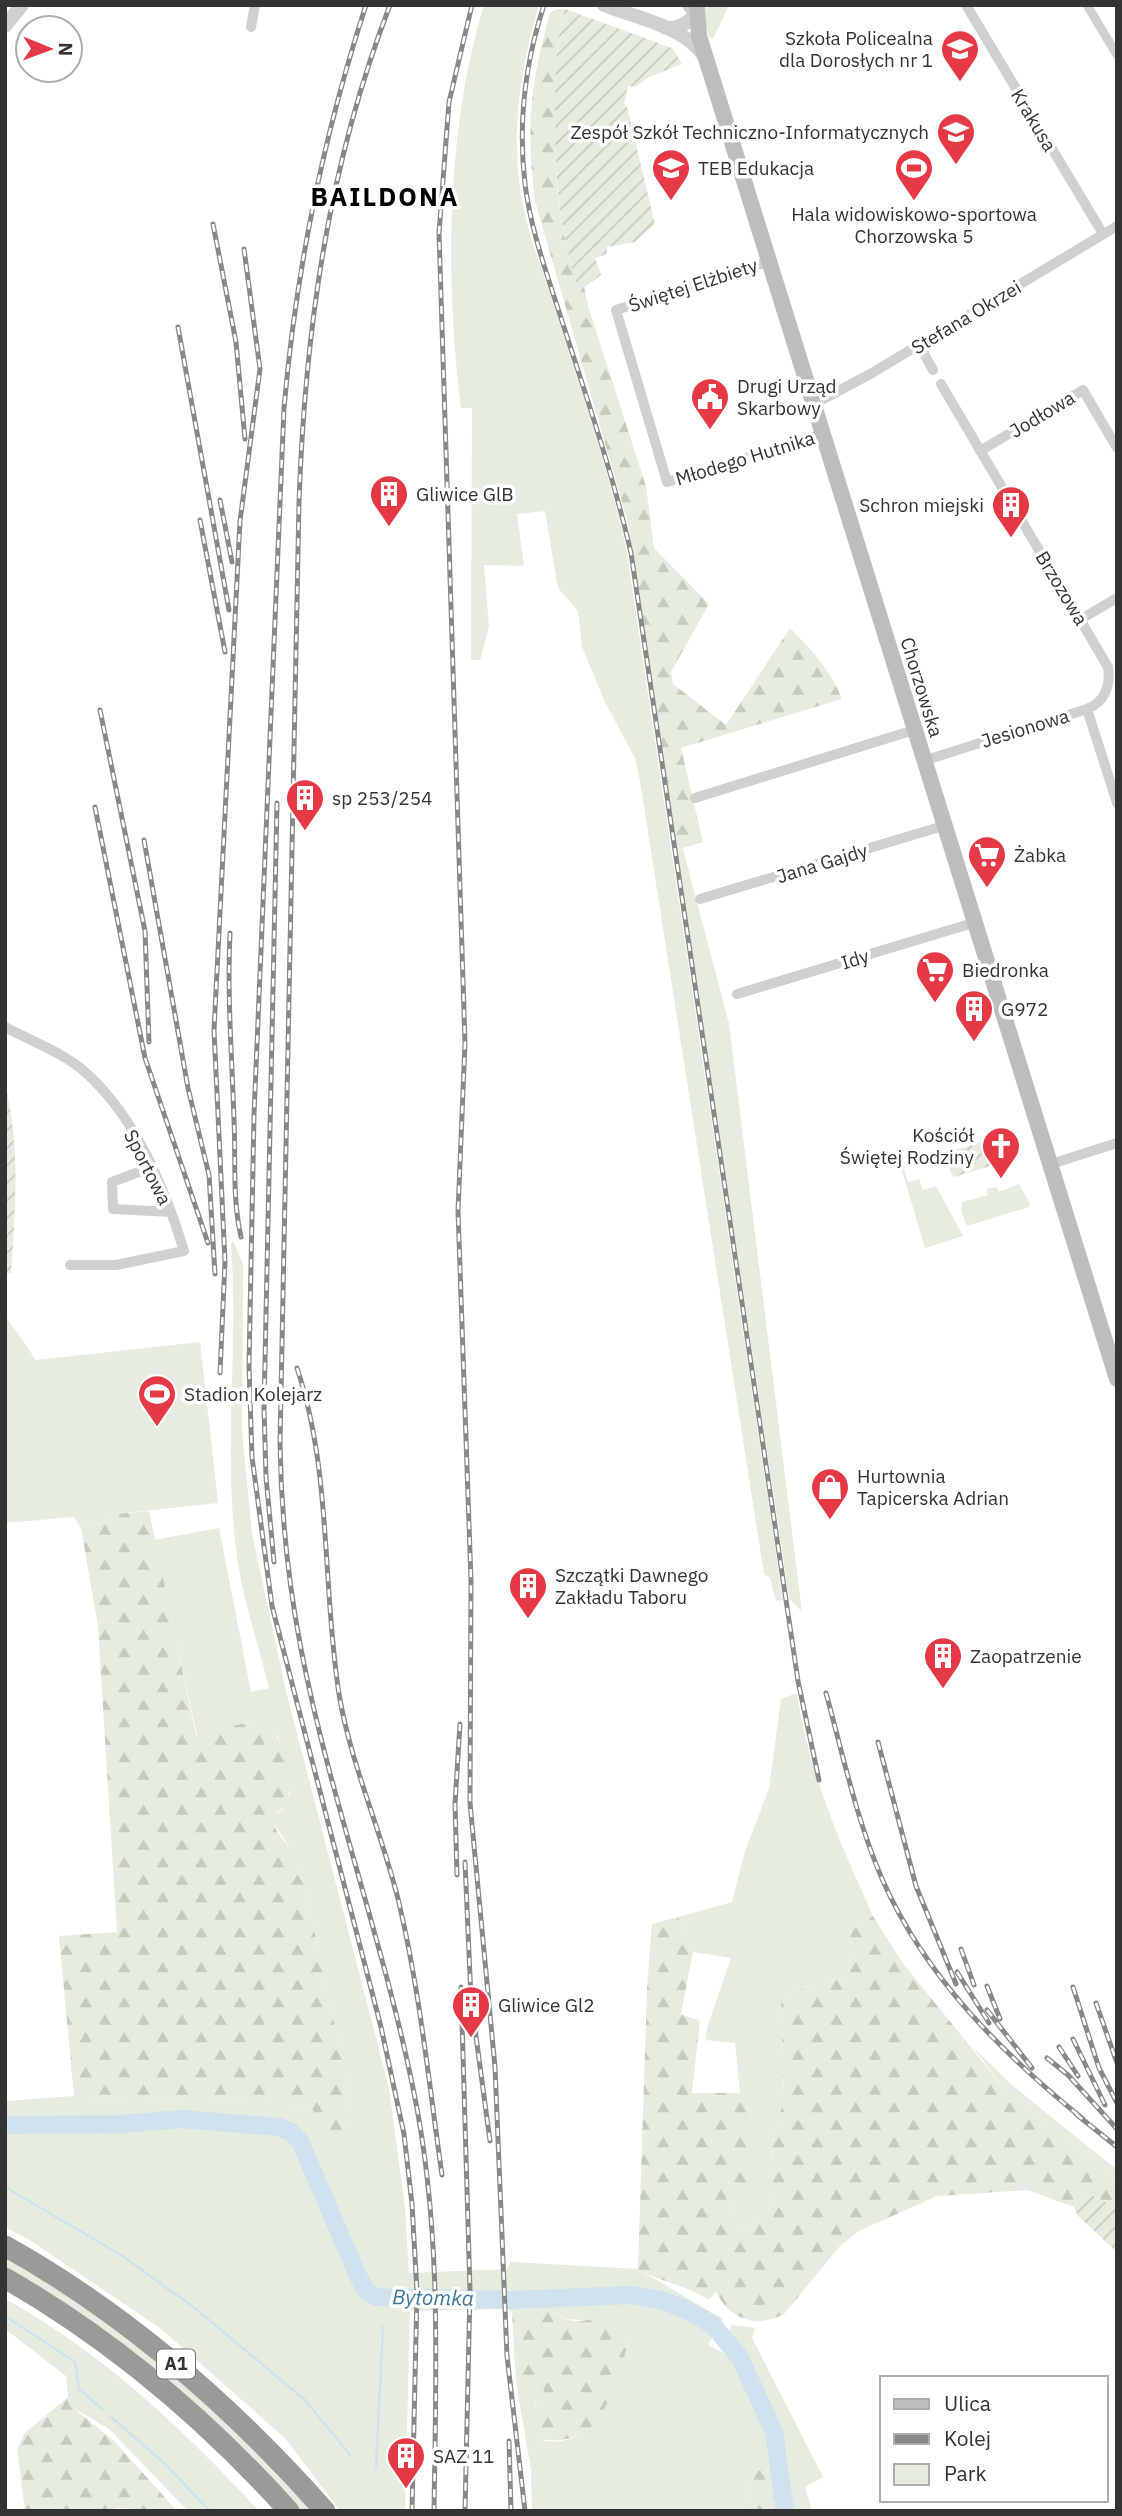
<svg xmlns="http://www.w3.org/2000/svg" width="1122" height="2516" font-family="'IBM Plex Sans',sans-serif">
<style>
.green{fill:#e6ecdf}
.forest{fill:url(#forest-firs)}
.garden{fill:url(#garden-furrows)}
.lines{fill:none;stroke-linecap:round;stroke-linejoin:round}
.stream{stroke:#cfe2ee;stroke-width:2.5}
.river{stroke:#cfe2ee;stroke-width:18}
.pedestrian{stroke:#d0d0d0;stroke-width:9}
.minor{stroke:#d0d0d0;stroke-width:10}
.tertiary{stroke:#d0d0d0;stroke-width:14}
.secondary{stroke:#bdbdbd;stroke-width:16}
.motorway{stroke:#9a9a9a;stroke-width:21}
.rail-casing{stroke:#888;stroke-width:5}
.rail{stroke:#fff;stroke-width:2.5;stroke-dasharray:8;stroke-linecap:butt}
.labels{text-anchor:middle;stroke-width:7;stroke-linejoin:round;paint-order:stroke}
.shield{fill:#fff;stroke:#707070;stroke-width:2}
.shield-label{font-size:18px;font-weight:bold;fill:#333}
.poi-label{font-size:19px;fill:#333;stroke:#fff;text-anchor:start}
.street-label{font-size:19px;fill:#333;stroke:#fff}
.water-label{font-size:21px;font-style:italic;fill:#3f7597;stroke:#fff}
.district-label{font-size:26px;font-weight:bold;letter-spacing:2px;fill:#000;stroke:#fff}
</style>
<defs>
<pattern id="forest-firs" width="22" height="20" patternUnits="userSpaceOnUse" patternTransform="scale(1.75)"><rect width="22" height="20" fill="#e6ecdf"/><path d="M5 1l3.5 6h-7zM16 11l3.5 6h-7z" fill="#c6cbc0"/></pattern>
<pattern id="garden-furrows" width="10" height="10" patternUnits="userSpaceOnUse" patternTransform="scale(1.75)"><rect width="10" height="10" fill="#e6ecdf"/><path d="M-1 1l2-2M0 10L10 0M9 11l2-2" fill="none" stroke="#c6cbc0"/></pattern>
</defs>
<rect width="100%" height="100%" fill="#fff"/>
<path class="green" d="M 484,5 L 539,5 C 520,70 510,133 522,200 C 528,235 542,269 553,302 C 579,385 609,468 627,553 L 783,1600 L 776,1601 L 770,1578 L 764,1574 L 640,781 L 635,758 L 605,702 L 582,647 L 578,611 L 558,588 L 545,511 L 517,514 L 524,566 L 484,565 L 489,627 L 480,660 L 471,660 L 472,408 L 461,408 C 445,282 446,128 484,5 Z
M 707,5 L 729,5 L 713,39 L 709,37 L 705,22 Z
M 683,849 L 729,1024 L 802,1612 L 789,1598 L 677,850 Z
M 945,1151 L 947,1159 L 942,1162 L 942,1169 C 932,1155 918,1159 903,1165 L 908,1182 L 919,1179 L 923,1190 L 936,1186 L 963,1236 L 925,1248 L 900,1164 Z
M 1019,1184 L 1030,1204 L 1029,1207 L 967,1226 L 961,1211 L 962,1202 L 988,1195 L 987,1189 L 997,1187 L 999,1192 Z
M 233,1240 L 243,1264 L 242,1431 L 252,1533 L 286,1691 L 389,2088 L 405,2208 L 409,2273 L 507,2269 L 511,2262 L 638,2269 L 723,2319 L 708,2345 C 715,2349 726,2353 731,2358 C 748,2377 773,2445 774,2470 L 755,2471 L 749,2479 L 752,2511 L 532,2511 L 531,2470 L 516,2382 L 520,2389 L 546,2390 L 534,2406 L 543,2441 C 588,2446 600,2417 614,2382 C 620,2366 627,2351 630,2335 L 584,2320 L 563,2319 L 543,2305 L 518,2307 L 512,2313 L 509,2309 L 410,2311 L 405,2511 L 340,2511 L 286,2439 L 160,2328 L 31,2241 L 5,2227 L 5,2101 L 74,2096 L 260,2099 L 313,2110 L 350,2127 L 345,2072 L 299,1861 L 273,1822 L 274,1814 L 283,1810 L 290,1793 L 278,1736 L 257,1720 L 197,1735 L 154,1540 L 219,1528 L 251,1692 L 269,1688 C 259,1647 245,1606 238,1564 C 222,1458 239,1351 231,1245 Z
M 5,1315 L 36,1360 L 200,1342 L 218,1503 L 115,1514 L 103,1522 L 81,1528 L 74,1517 L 5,1523 Z
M 797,1693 C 809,1773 840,1843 873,1916 L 851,1927 L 849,1976 L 781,1995 L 784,2098 L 771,2146 L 774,2205 L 761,2220 L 738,2230 L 731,2202 L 754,2123 L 740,2093 L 735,2043 L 706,2040 L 707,2028 L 731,1958 L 693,1952 L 678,1917 L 732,1902 L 745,1851 L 769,1789 L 781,1699 Z
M 973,2047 L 1012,2085 L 1117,2170 L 1117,2181 L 1007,2092 Z
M 5,2255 L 128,2336 L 251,2443 L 312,2511 L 300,2511 L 287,2495 L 39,2287 L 5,2267 Z
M 5,2299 C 102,2352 184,2430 259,2511 L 188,2511 L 109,2429 L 69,2405 L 66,2376 L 5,2329 Z
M 732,2325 L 755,2328 L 752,2338 L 823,2477 L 805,2487 L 812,2511 L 792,2511 L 779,2429 L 739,2348 L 727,2336 Z"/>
<path class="forest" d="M 557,9 L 565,9 C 556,40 555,73 555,105 C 554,170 557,229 580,291 L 584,286 L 588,306 L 646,486 L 654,548 L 709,604 L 671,672 L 673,684 L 726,725 L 790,628 C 811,649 831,671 842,699 L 681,748 L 703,842 L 677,850 L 628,523 L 535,201 C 526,128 530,84 550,13 Z
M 149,1511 L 196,1735 L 257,1720 L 270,1725 C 285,1747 293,1779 287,1805 L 274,1814 C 270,1834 292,1844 299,1861 L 345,2072 L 350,2127 L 342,2143 L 333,2146 L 313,2110 L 260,2099 L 74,2096 L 59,1936 L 117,1932 L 98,1626 L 81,1528 L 103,1522 L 115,1514 Z
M 873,1916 L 902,1962 L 1007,2092 L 1117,2181 L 1117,2208 L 1083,2191 L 1074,2207 L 1028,2190 L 937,2196 L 859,2231 L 840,2246 L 784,2314 C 757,2329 728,2319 716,2291 L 709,2300 C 685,2285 661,2282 638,2269 L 647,1988 L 652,1924 L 678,1917 L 693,1952 L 681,2014 L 700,2021 L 692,2093 L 740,2093 L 754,2123 L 750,2185 L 731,2202 L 738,2230 L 761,2220 L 774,2205 L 771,2146 L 784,2098 L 781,1995 L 849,1976 L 851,1927 Z
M 544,2305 C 551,2310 559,2319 568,2320 C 594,2325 612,2306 630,2335 C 626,2354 610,2402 600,2417 C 586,2439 555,2446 533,2436 C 524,2418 536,2405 545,2390 L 520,2390 L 516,2382 L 512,2313 L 518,2307 Z
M 68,2397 L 70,2405 L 115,2442 L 177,2511 L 116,2508 L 113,2511 L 25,2511 L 17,2449 L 25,2433 Z
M 774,2470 L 779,2511 L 752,2511 L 749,2479 L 755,2471 Z"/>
<path class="garden" d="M 565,9 L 672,48 L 682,64 L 649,77 L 635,87 L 628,86 L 624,104 L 627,107 L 655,224 L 635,242 L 607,247 L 607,254 L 595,258 L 601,275 L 579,291 C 558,227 554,172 555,105 C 555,73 556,40 565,9 Z
M 5,1084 C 21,1148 15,1209 11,1274 L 5,1273 Z
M 999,1137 L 1010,1141 L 1004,1162 L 954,1177 L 951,1174 L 946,1155 L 949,1152 Z
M 1083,2191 L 1117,2208 L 1117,2252 L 1078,2216 L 1074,2207 Z"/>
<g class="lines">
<path class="stream" d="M 5,2187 L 121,2255 L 196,2309 L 305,2400 L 350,2455
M 5,2316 L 75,2362 L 79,2389 L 103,2410
M 110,2416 L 164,2463 L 210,2511
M 376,2468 L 383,2327"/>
<path class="river" d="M 5,2125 L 122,2124 L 182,2119 L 278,2127 L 291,2132 L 300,2141 L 359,2278 L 367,2292 L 377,2297 L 511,2300 L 631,2295 L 661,2300 L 685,2309 L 713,2325 L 740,2358 L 774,2432 L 785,2511"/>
<path class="pedestrian" d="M 1087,5 L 1117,55"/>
<path class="minor" d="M 966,5 L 1103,234
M 251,27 L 255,5
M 770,261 L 616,310 L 667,482 L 823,434
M 919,345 L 933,370
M 941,384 L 1108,667 C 1111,685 1105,702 1087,709 L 1117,803
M 814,404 L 872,373 L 1117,226
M 980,451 L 1083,390 L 1117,448
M 1081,619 L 1117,598
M 923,761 L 1087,709
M 695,798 L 914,730
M 700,899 L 943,826
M 737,994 L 973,923
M 5,1027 C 31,1041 64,1053 85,1072 C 135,1116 165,1188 184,1251 L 116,1265 L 70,1265
M 1051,1164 L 1117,1143
M 152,1167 L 112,1182 L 113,1209 L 171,1212"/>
<path class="tertiary" d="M 604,5 C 636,18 684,26 704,56
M 5,26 L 22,5
M 666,28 C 679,28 687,24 696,14 L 689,5"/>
<path class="secondary" d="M 697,5 L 699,36 L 1117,1379"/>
<path class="motorway" d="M 5,2246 C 127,2314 232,2406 325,2511
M 5,2278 C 111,2339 207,2420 289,2511"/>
<defs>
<path id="rail" d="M 366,5 C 323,137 296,270 284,408 L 254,1115 L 249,1366 L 252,1457 L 272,1606 L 381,2027 L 404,2134 L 412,2204 L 417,2292 L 412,2511
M 390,5 C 328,166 305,331 299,502 L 280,1443 C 281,1512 288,1581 301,1649 C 330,1799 384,1943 414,2093 C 442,2231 436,2371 434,2511
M 472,5 L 449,102 L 439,233 L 465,1043 L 458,1211 L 471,1581 L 470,1803 L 495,2067 L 507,2356 L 525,2511
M 544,5 C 525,63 518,124 525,184 C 531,231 547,274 561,318 C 586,396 613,474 631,553 L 798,1681 L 819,1780
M 213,224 L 236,342 L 245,439
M 178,327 L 229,610
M 220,500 L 232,562
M 200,520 L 225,652
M 100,710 L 145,931 L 149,1042
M 95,807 L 145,1058 L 208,1243
M 144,840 L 188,1088 L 209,1175 L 215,1274
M 230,933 C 227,996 232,1057 234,1120 C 236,1160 232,1197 241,1237
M 297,1368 C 332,1473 322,1585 339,1694 C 351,1766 382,1832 399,1903 C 420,1992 429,2084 442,2175
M 220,1373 L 225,1262 L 214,1030 L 240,521 L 260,369 L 244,249
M 274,1562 L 266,1477 L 264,1408 L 277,803
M 826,1693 C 843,1755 857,1822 883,1881 C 926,1978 1002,2053 1083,2119
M 878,1742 L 916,1886 L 956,1984
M 465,1862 L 471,1999 L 490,2141
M 457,1875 L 455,1804 L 460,1724
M 961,1949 L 974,1985
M 957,1972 L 989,2023
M 987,1986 L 1000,2019
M 461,1987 L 470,2291 L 465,2511
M 1073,1987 L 1099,2068 L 1117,2103
M 1096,2003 L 1117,2063
M 987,2010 L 1032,2068
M 1073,2039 L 1105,2105
M 1059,2047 L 1078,2076
M 1047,2058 L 1068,2075 L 1117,2129
M 1076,2114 L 1117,2147
M 509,2441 L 511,2511"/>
</defs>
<use href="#rail" class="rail-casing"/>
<use href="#rail" class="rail"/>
</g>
<defs>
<symbol id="school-pin" viewBox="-11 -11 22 30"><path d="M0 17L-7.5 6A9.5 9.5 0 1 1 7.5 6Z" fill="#e63946" stroke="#fff"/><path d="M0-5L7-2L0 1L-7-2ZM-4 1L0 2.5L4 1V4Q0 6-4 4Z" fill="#fff"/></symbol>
<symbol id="university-pin" viewBox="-11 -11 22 30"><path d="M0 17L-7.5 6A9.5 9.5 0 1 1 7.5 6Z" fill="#e63946" stroke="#fff"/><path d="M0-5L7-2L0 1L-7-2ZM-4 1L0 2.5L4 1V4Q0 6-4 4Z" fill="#fff"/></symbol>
<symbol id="stadium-pin" viewBox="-11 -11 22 30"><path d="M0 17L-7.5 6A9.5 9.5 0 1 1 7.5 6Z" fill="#e63946" stroke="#fff"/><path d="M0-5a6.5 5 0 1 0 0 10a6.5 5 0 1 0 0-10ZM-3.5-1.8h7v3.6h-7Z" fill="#fff"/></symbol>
<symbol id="civic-pin" viewBox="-11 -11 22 30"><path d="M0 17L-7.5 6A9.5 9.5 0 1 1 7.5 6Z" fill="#e63946" stroke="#fff"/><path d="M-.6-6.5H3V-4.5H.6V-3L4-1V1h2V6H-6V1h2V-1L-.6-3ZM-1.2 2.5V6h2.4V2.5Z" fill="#fff"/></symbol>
<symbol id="building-pin" viewBox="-11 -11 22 30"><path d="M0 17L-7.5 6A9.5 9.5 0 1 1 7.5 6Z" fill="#e63946" stroke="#fff"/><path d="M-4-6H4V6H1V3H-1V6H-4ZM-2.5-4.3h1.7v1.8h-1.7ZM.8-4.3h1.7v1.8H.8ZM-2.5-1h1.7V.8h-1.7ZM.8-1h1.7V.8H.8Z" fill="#fff"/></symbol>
<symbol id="supermarket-pin" viewBox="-11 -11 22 30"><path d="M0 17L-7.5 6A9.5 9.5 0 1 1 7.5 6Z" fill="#e63946" stroke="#fff"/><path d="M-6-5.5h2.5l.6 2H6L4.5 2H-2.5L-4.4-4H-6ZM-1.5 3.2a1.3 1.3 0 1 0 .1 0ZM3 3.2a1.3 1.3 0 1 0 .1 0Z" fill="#fff"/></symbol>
<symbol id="church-pin" viewBox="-11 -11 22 30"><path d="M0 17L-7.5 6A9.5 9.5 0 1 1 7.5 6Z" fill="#e63946" stroke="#fff"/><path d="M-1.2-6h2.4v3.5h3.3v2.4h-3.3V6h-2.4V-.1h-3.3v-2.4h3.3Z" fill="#fff"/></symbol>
<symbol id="shop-pin" viewBox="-11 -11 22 30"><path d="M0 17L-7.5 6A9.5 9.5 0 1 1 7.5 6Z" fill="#e63946" stroke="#fff"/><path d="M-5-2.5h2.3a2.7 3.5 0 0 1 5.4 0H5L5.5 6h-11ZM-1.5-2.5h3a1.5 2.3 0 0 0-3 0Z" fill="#fff"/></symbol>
</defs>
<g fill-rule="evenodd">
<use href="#school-pin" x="938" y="27" width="44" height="60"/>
<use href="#school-pin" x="934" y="110" width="44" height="60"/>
<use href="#university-pin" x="649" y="146" width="44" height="60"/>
<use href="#stadium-pin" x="892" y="146" width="44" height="60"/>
<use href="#civic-pin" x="688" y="375" width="44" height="60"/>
<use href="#building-pin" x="367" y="472" width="44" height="60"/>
<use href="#building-pin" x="989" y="483" width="44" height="60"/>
<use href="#building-pin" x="283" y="776" width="44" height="60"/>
<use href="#supermarket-pin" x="965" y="833" width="44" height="60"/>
<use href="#supermarket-pin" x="913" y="948" width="44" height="60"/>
<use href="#building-pin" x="952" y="987" width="44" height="60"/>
<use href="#church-pin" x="979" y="1124" width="44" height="60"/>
<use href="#stadium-pin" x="135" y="1372" width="44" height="60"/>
<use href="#shop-pin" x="808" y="1465" width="44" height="60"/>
<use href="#building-pin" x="506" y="1564" width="44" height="60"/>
<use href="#building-pin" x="921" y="1634" width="44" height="60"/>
<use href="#building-pin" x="449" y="1983" width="44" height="60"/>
<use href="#building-pin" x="384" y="2434" width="44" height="60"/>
</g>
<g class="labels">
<rect class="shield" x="157" y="2349.5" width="38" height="29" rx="5"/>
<g class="shield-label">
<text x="176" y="2370">A1</text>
</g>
<g class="poi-label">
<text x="933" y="45" text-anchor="end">Szkoła Policealna<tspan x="933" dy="22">dla Dorosłych nr 1</tspan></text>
<text x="929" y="139" text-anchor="end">Zespół Szkół Techniczno-Informatycznych</text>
<text x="698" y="175">TEB Edukacja</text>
<text x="914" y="221" text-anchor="middle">Hala widowiskowo-sportowa<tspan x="914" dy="22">Chorzowska 5</tspan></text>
<text x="737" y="393">Drugi Urząd<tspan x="737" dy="22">Skarbowy</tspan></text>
<text x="416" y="501">Gliwice GlB</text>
<text x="984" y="512" text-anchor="end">Schron miejski</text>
<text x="332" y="805">sp 253/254</text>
<text x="1014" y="862">Żabka</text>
<text x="962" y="977">Biedronka</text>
<text x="1001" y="1016">G972</text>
<text x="974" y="1142" text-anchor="end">Kościół<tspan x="974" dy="22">Świętej Rodziny</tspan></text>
<text x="184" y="1401">Stadion Kolejarz</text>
<text x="857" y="1483">Hurtownia<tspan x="857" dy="22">Tapicerska Adrian</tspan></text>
<text x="555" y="1582">Szczątki Dawnego<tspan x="555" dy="22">Zakładu Taboru</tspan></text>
<text x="970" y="1663">Zaopatrzenie</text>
<text x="498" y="2012">Gliwice Gl2</text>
<text x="433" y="2463">SAZ 11</text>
</g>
<g class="street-label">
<text transform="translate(1034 120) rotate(59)" y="7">Krakusa</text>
<text transform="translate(693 285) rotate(-18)" y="7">Świętej Elżbiety</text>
<text transform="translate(966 317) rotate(-31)" y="7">Stefana Okrzei</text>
<text transform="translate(1042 414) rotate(-31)" y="7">Jodłowa</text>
<text transform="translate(745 458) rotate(-17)" y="7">Młodego Hutnika</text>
<text transform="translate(1062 588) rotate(59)" y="7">Brzozowa</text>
<text transform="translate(922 687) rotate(73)" y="7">Chorzowska</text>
<text transform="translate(1025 728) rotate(-17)" y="7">Jesionowa</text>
<text transform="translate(822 863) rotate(-17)" y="7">Jana Gajdy</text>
<text transform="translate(855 959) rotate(-17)" y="7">Idy</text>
<text transform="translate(148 1167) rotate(63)" y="7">Sportowa</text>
</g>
<g class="water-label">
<text transform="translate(433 2298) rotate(1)" y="7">Bytomka</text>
</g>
<g class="district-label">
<text x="385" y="206">BAILDONA</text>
</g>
</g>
<rect width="1122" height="2516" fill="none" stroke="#333333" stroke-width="14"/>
<rect x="880" y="2376" width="228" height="126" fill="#ffffff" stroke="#adadad" stroke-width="2"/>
<rect x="894" y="2399" width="35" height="10" fill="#bdbdbd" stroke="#adadad" stroke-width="2"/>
<text x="944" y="2411" font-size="21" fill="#333333">Ulica</text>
<rect x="894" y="2434" width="35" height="10" fill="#888888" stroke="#adadad" stroke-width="2"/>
<text x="944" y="2446" font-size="21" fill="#333333">Kolej</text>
<rect x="894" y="2464" width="35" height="21" fill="#e6ecdf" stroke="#adadad" stroke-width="2"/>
<text x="944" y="2481" font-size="21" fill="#333333">Park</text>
<g transform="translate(49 49) rotate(91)"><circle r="33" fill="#ffffff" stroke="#adadad" stroke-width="2"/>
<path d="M0-5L12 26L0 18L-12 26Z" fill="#e63946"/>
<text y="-10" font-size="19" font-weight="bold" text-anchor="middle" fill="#333333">N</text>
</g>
</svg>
